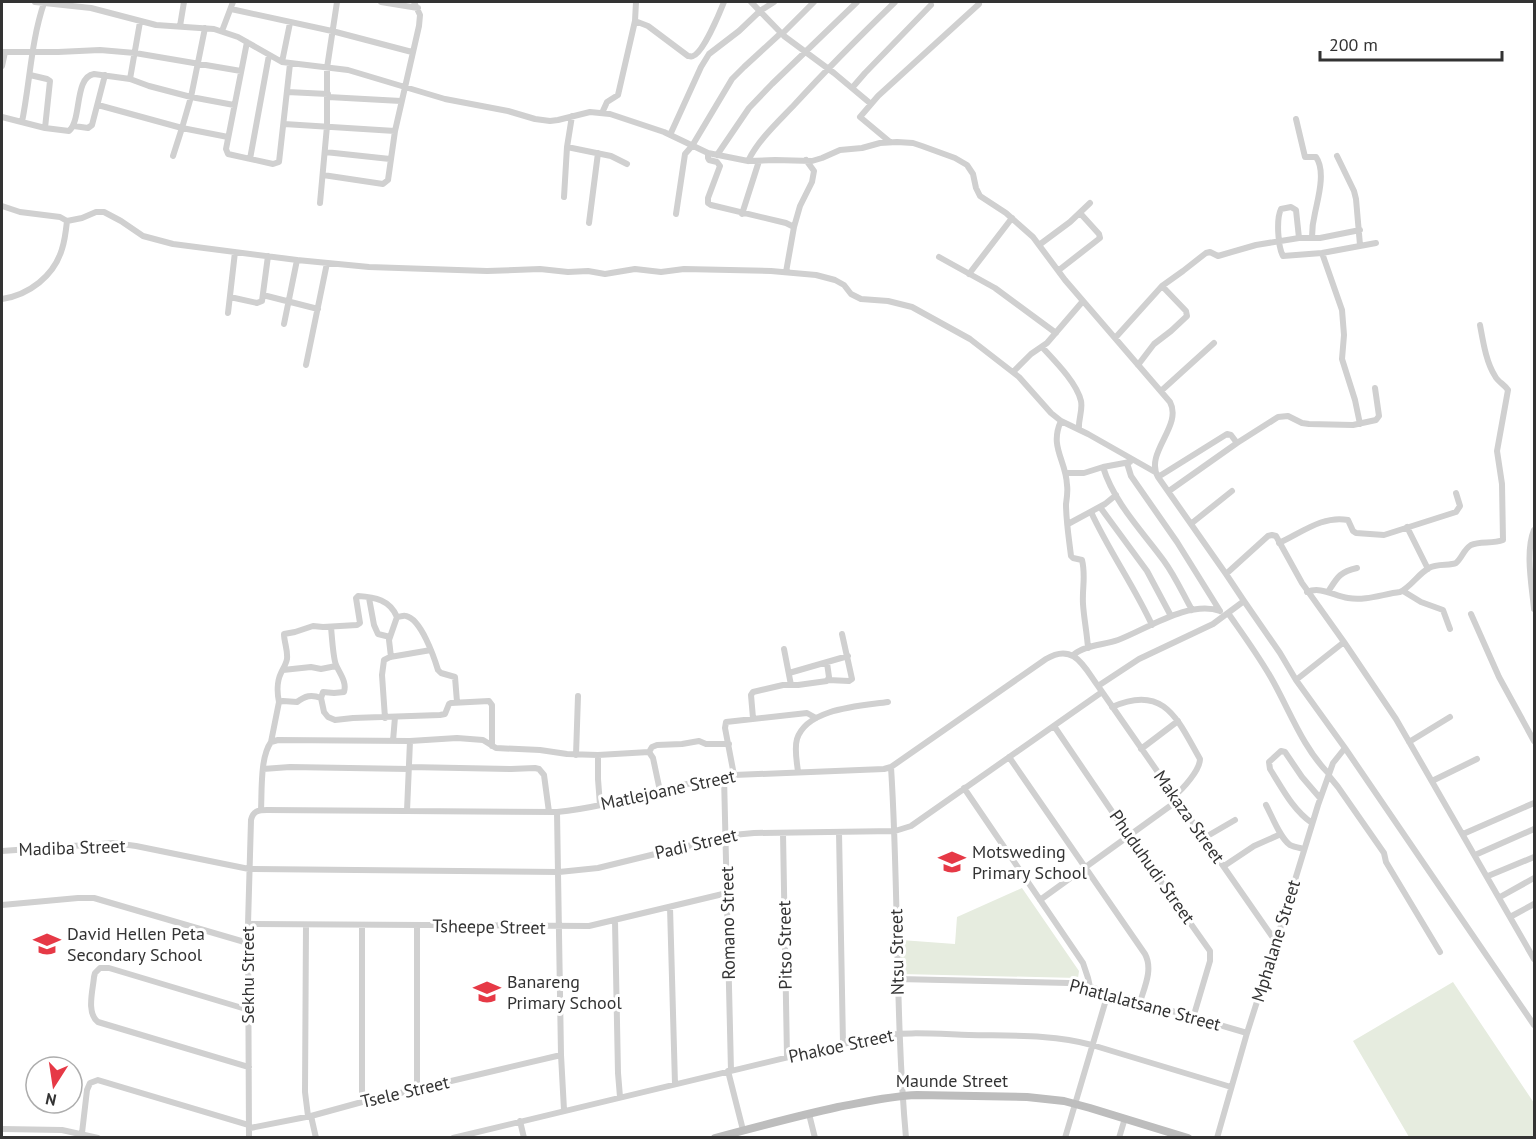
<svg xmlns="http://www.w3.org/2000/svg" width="1536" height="1139" font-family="'PT Sans',sans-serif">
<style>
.green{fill:#e6ecdf}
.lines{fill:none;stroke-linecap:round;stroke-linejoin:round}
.street{stroke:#d0d0d0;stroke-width:6}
.secondary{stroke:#bdbdbd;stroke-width:8}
.labels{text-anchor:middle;stroke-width:6;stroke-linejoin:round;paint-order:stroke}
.street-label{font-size:18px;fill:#333;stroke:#fff}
.poi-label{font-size:18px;fill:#333;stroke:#fff;text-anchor:start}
</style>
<rect width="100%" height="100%" fill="#fff"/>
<path class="green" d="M 1022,888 L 1079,971 L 1078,978 L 900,974 L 901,940 L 955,944 L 957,917 Z
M 1453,982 L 1534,1103 L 1534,1137 L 1409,1137 L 1353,1041 Z"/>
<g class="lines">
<path class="street" d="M 35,2 L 91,8 L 156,25 L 214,29 L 238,37 L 282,62 L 348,70 L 445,99 L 508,111 L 535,119 L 550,121 L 558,120 L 590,112 L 610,114 L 664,132 L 708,153 L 748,161 L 775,160 L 812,161 L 822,158 L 840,150 L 862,148 L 880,143 L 897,142 L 913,143 L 922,146 L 955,158 L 967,165 L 973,174 L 976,188 L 980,196 L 1006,213 L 1033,237 L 1065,280 L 1170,402 C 1183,426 1144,453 1158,477 L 1226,574 L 1244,601 L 1280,653 L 1296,680 L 1345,748 L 1534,1025
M 381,2 L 418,8
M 751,2 L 784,36 L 834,73 L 871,104
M 231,9 L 332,31 L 412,52
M 635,21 L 636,2
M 180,26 L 184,2
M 205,28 L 191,97 L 182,128 L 228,137
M 222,31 L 233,2
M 782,34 L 814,2
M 247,42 L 226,149 L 228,154 L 273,164 L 279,162 L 290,64
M 2,52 L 58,52 L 100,50 L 135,53 L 241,71
M 282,62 L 290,23
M 2,66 L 5,52
M 30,75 L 47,79 L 50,81 L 45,128
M 130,79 L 140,22
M 852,88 L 865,73 L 931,5
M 287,92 L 328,94
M 328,97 L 401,101
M 98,105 L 182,128 L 173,156
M 602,113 L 607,102 L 618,95 L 635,21 L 648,26 L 688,56 C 690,56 692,57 693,56 C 703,53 720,12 724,2
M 2,117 L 45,128 L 69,131 C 82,120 74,77 94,74 L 130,79 L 149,86 L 191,97 L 234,105
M 1296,119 L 1305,157 L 1316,157 C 1326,171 1318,198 1315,213 C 1313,221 1312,229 1312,237
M 22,122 C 30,82 31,41 44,3
M 284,124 L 395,131
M 74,126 L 88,128 L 92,125 L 105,75
M 670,135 L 701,67 L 709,54 L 739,31 L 760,11 L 774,2
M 890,142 L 860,117 L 878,96 L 979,4
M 567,147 L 611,156 L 627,164
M 325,152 L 390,159
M 708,153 L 708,158 L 709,160 L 717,162 L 720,166 L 708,198 L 708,203 L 711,205 L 786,223 L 794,227 L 786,272
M 717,155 L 749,108 L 772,84 L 857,2
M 1337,156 L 1354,191 L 1356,199 L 1360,245
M 250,159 L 269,55
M 748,161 C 759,139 778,122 795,104 C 827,69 861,35 895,2
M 323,175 L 383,184 L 388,180 L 395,131 L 419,26 L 420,15 L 414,2
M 564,197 L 567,147 L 572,116
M 320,203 L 327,126 L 327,68 L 337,2
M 2,206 L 20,212 L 60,217 L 67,221 C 66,230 65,240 62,249 C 54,276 29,295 2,299
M 676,214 L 685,154 L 692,146 L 732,79 L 744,67 L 781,33
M 742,214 L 759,161
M 67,221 L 82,218 L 96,212 L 104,212 L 121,221 L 143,236 L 173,244 L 297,260 L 369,267 L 487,271 L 540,269 L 568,272 L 588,271 L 605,274 L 635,269 L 661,272 L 684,269 L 771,271 L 816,275 L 835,280 L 844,285 L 851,294 L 861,299 L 888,301 L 912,307 L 970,339 L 1019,377 L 1051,413 L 1061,421 L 1088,434 L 1155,472
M 589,223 L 598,153
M 794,227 L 800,206 L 812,182 L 814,171 L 806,160
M 1299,238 L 1296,210 L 1291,207 L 1281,209 C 1276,219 1278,247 1283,256 L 1322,253 L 1376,243
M 1039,245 L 1070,222 L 1090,203
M 1322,253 L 1342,310 L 1344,335 L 1342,359 L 1355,400 L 1360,424
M 939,257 L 995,288 L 1056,333
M 1059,270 L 1100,238 L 1099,234 L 1080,213
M 969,274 L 1012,218
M 263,295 L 318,309
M 230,297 L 257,303 L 262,301 L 268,256
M 228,313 L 235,252
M 284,324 L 297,260
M 1116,337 L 1162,286 L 1183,271 L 1206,253 L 1210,252 L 1218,256 L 1256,245 L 1299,238 L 1320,238 L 1360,230
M 1042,347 C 1055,361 1077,383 1081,401 C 1083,410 1078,420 1079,429
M 306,365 L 327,263
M 1138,365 L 1154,344 L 1171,331 L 1187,316 L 1186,311 L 1162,286
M 1013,372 L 1031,354 L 1047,343 L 1083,301
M 1161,391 L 1214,343
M 1061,421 C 1049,447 1066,460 1067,485 C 1068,491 1067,497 1066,504 C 1066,521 1069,539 1071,556 L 1073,558 L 1082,560 C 1086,576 1082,588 1083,604 C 1084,619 1087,633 1088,648
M 1127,463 L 1131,476 L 1177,542 L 1220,611
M 1103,467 C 1114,503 1143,532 1164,561 C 1175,576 1183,594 1192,610
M 1066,473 L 1084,473 L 1103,467 L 1130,462
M 1158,477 L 1227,434 L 1231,435 L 1237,443
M 1169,491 L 1237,443 L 1278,417 L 1288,416 L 1302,423 L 1309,424 L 1353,425 L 1376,420 L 1379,416 L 1375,388
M 1100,507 L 1147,571 L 1171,616
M 1091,512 C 1109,551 1134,586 1152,625
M 1192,523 L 1232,491
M 1068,524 L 1105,504 L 1116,495
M 1407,527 L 1428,569
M 1534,530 C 1525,552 1532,586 1534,609
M 1279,543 C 1301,533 1323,515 1348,520 L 1353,531 L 1356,533 L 1384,535 L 1456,512 L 1460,506 L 1456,493
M 1226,574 L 1268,536 L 1272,535 L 1276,536 L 1302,583 L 1344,642 L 1396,719 L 1534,959
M 1403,591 L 1421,602 L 1443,610 L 1450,629
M 1307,592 C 1321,586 1334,596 1348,598 C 1366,601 1383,594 1400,592 C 1411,587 1418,574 1429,568 C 1437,563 1450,566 1456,563 C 1462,558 1464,549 1471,545 C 1480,541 1493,544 1503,540 L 1502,484 L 1497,451 L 1508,390 C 1504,384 1498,382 1495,376 C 1486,362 1483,341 1480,325
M 1328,592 C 1337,578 1339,572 1357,568
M 369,598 L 374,625 L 378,634 L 390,637
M 1228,613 C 1244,636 1261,659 1274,683 C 1291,714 1304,749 1329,774
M 1471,614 L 1499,677 L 1534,741
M 397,617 C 400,617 403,615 406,616 C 421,619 434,657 438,670 L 441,673 L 455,677 L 457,702
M 784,649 L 791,685
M 1073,655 C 1085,645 1104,645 1118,640 C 1147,629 1189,600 1220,611
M 283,670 L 311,667 L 321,669 L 336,666
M 789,673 L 848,656
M 828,680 L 849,681 L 852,679 L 842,634
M 1296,680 L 1344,642
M 1098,686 L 1139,659 L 1213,624 L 1244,601
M 321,698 L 323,692 L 334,693 L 344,692 C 347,682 340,674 336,665 C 333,657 332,637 331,627
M 279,702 C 277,693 277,681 281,673 C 284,667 286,664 287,659 C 288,650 284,642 284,634 L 295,632 L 313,626 L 323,627 L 357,625 L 360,623 L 356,598 L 358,596 C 375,597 390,600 397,617 L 389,640 L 391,657
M 1112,707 C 1165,683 1178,721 1200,759 C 1200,770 1183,789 1174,796
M 385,718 L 382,675 L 384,660 L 390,657 L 431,650
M 753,718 L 751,695 L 753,692 L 783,685 L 798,685 L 827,681 L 829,677 L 827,663
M 1054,726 L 1128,835 L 1210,951 L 1210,961 L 1193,1018
M 393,741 L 395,717
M 271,742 L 279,702 L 283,701 L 297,702 C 305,696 311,694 321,698 L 324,712 L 328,717 L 335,720 L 353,718 L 440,715 L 445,714 L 449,704 L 451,703 L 489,701 L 492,705 L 492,746
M 1409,742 L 1450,717
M 1141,749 L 1178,721
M 649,752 L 652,747 L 657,745 L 682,744 L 699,741 L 706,744 L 729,744
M 576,755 L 578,696
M 598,755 L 598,779 L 600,805
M 1009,757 L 1145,954 C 1153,969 1145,986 1140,1002
M 409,767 L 511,769 L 535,768 L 539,769 L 544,775 L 549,812
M 891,767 C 899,890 895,1014 906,1138
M 263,769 L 290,767 L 409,769
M 798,772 C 797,762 794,749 797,739 C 807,708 861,706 888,702
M 734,775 L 725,728 L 726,722 L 807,713 L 816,718
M 724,776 L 731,1071
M 1329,776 L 1338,787 L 1384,853 L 1386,862 L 1440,952
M 1432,781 L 1477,759
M 964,788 L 1083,963 L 1088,978 L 1090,987
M 1266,805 C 1272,816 1280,838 1290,845 C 1294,847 1300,848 1304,849
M 261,810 C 262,791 260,757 271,742 L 278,740 L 410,741 L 457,738 L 483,740 L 496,748 L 540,750 L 567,754 L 598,755 L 649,752 L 653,758 L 660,791
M 407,811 L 410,741
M 557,812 L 561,1055 L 564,1110
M 1312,823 C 1293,810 1282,788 1270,769 L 1269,762 L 1281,751 L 1285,752 L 1302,777 L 1320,798
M 839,832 L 843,1044
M 783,833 L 787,1057
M 1463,834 L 1534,803
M 1204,838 L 1235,820
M 2,851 L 114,843 L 136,846 L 249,869 L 559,872 L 598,868 L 733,835 L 754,833 L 895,831 L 911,826 L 1102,692
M 1475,855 L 1534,829
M 1224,866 L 1254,846 L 1281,834
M 1488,876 L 1534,857
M 1500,897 L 1534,878
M 1040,900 L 1177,801
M 2,905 L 78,898 L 94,898 L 248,943
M 670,907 L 675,1084
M 1510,917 L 1534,904
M 615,921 L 618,1073 L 620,1097
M 248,924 L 589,926 L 727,893
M 306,925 L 305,1092 L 308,1116
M 362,926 L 362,1102
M 417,926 L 417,1089
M 898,979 L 1069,983 L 1090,987 L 1247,1033
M 249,1010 L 109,968 L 100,968 L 95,973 L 94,977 C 93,990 86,1013 98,1022 L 249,1067
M 728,1071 L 743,1130
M 809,1114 L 815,1138
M 311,1116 L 316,1138
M 520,1121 L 524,1138
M 250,1128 L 311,1116 L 362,1102 L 561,1055
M 2,1129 L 62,1130 L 98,1138
M 82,1133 L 87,1090 L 90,1083 L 98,1080 L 249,1125
M 249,1138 L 248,924 L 251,820 C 253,811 258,810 267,810 L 557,812 C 617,806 674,783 734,775 L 884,769 L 891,767 L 1046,659 C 1074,642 1084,667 1098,686 L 1276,942
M 453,1138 L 872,1037 C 904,1031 937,1034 969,1035 C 1010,1036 1052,1034 1092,1045 L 1231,1087
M 1065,1138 L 1108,993
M 1119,1138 L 1125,1118
M 1217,1138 L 1247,1033 L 1276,942 L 1318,805 L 1333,763 L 1345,748"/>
<path class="secondary" d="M 715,1138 C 756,1127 797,1116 838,1107 C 865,1102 890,1096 917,1095 L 1027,1097 L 1064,1101 L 1090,1108 L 1188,1138"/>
</g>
<defs>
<symbol id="school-bare" viewBox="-9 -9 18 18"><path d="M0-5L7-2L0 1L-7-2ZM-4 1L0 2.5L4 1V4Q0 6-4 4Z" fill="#e63946" stroke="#fff" stroke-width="2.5" paint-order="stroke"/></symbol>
</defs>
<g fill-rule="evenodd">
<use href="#school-bare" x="933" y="843" width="38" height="38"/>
<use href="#school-bare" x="28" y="925" width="38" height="38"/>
<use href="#school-bare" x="468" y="973" width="38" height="38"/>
</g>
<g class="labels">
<g class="street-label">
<text transform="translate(668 790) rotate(-12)" y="6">Matlejoane Street</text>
<text transform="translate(1189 817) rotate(55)" y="6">Makaza Street</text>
<text transform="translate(696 844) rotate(-13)" y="6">Padi Street</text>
<text transform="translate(72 848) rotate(-2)" y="6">Madiba Street</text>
<text transform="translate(1152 867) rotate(55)" y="6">Phuduhudi Street</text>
<text transform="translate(728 923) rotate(-91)" y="6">Romano Street</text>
<text transform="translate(489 927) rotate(1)" y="6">Tsheepe Street</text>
<text transform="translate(1276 941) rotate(-73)" y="6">Mphalane Street</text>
<text transform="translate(785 945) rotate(-91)" y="6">Pitso Street</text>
<text transform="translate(897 952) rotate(-91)" y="6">Ntsu Street</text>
<text transform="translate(248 975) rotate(-90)" y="6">Sekhu Street</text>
<text transform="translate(1145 1005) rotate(15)" y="6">Phatlalatsane Street</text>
<text transform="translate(841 1046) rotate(-12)" y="6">Phakoe Street</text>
<text x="952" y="1087">Maunde Street</text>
<text transform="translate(405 1092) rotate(-13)" y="6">Tsele Street</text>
</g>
<g class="poi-label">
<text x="972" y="858">Motsweding<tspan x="972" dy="21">Primary School</tspan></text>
<text x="67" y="940">David Hellen Peta<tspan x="67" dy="21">Secondary School</tspan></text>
<text x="507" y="988">Banareng<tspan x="507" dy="21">Primary School</tspan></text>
</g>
</g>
<rect width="1536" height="1139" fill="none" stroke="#333333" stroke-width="6"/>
<g transform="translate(54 1085) rotate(192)"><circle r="28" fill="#ffffff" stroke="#adadad" stroke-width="1.5"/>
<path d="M0-4.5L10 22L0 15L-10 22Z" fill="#e63946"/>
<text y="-9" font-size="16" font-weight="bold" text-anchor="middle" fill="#333333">N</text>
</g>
<path d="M1320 51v9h182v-9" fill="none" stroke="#333333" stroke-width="3"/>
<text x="1329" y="51" font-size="18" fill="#333333" stroke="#ffffff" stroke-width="4.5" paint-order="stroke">200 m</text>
</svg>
